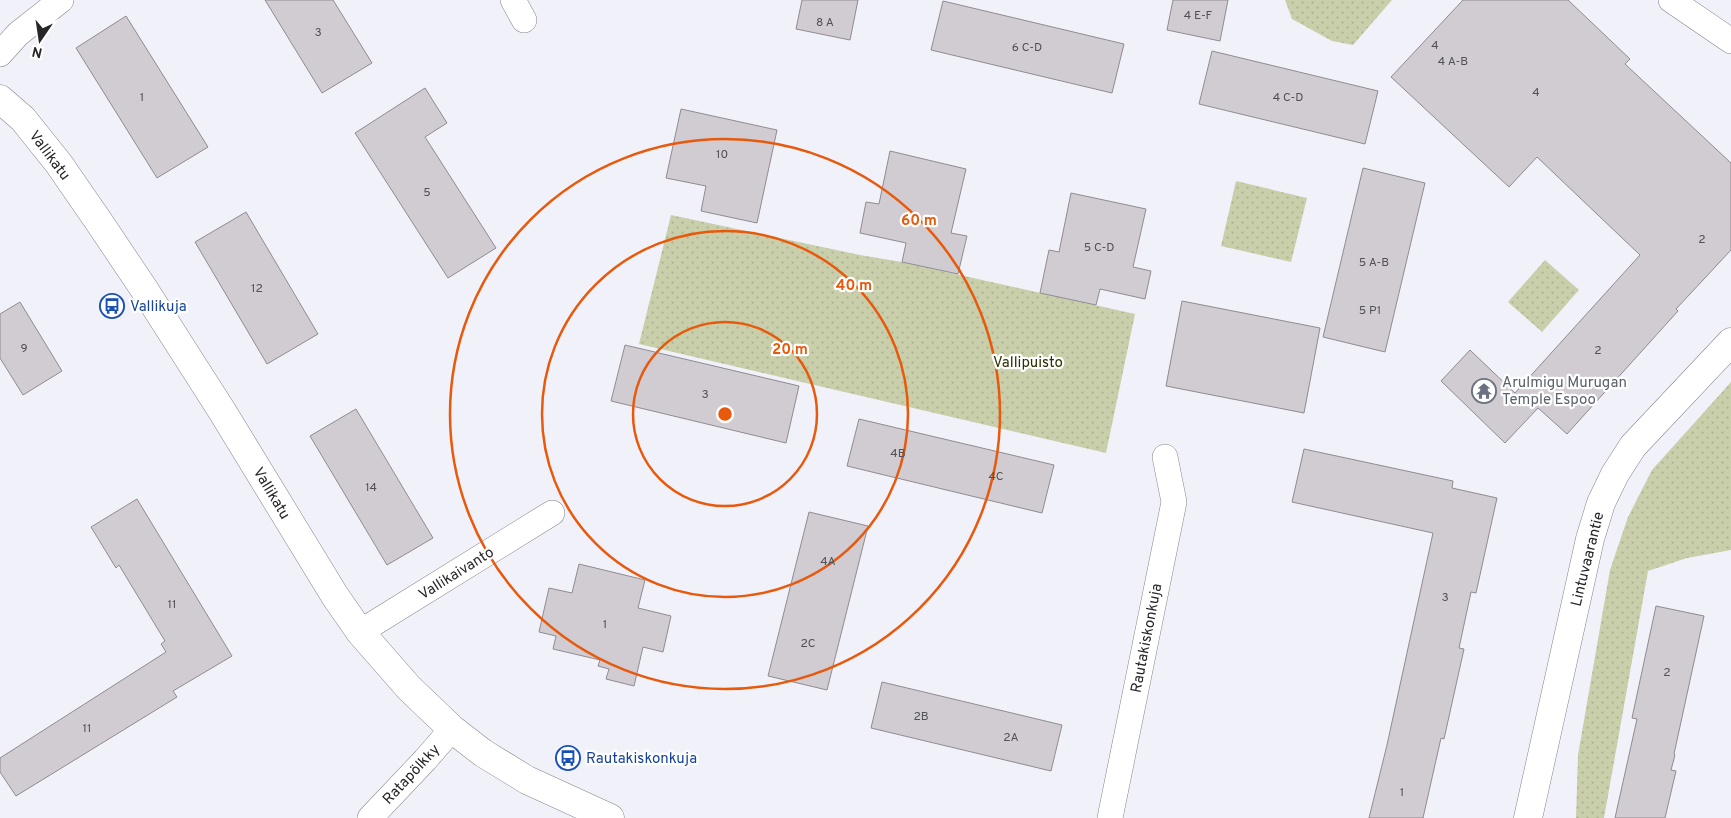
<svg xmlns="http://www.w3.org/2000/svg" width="1731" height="818" font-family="Overpass,sans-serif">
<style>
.park{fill:url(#park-dots)}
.building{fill:#d1cbd2;stroke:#908b91}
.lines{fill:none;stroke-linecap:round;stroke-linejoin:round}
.street-casing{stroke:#84848c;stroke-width:26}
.secondary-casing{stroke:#84848c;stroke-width:29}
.street{stroke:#fff;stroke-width:25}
.secondary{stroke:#fff;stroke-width:28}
.ring{fill:none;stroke:#e8590c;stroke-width:2.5}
.labels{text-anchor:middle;stroke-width:4.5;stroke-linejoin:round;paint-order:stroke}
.number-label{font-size:12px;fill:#525054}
.street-label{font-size:15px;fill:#27272a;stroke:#fff}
.transit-label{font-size:15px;fill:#164399;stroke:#fff;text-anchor:start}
.park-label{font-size:15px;fill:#2c3000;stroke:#fff}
.worship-label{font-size:15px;fill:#5b616d;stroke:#fff;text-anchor:start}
.centre{fill:#e8590c;stroke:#fff;stroke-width:2.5}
.ring-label{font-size:15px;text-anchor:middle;font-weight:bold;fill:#e8590c;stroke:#fff;stroke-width:4.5;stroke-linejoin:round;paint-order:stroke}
</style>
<defs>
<pattern id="park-dots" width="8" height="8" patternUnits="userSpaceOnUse" patternTransform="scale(1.25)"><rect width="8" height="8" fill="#c9cfaa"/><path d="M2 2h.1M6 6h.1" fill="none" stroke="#adb292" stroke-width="1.8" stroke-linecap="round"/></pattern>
</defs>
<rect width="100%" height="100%" fill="#f1f1fa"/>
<path class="park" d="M 1285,0 L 1392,0 L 1353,45 L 1332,41 L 1292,19 Z
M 1236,181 L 1307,198 L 1291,262 L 1221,246 Z
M 671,215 L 860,255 L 902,262 L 1135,314 L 1106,453 L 639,344 Z
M 1545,260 L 1579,290 L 1542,332 L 1508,302 Z
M 1731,382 L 1731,550 L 1687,558 L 1648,571 L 1604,818 L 1576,818 L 1578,755 L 1610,570 L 1628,517 L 1652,470 Z"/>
<path class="building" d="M 265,0 L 333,0 L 372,63 L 322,93 Z
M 802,0 L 858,0 L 850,40 L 796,29 Z
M 1173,0 L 1228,0 L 1220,41 L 1167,30 Z
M 1463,0 L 1568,0 L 1630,59 L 1625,64 L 1731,163 L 1731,250 L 1676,309 L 1678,311 L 1567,434 L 1538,408 L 1505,443 L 1441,381 L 1470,350 L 1515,393 L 1640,255 L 1537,157 L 1509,187 L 1391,77 Z
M 943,1 L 1124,44 L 1112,93 L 931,50 Z
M 126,16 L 208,147 L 157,178 L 76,48 Z
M 1212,51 L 1378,91 L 1365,144 L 1199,104 Z
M 425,88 L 447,123 L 425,137 L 496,248 L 448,278 L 355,133 Z
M 681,109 L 777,130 L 757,223 L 701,211 L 706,186 L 666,178 Z
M 890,151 L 966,169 L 951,233 L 967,236 L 958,274 L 902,262 L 906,243 L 860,233 L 866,202 L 879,204 Z
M 1363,168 L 1425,183 L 1385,352 L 1323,337 Z
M 1071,193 L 1146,209 L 1133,267 L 1151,271 L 1145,299 L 1100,289 L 1096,305 L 1040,293 L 1049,250 L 1059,252 Z
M 246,212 L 318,334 L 267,364 L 195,242 Z
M 1182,301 L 1320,328 L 1304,413 L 1166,386 Z
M 20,302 L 62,371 L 23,395 L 0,358 L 0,314 Z
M 625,345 L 799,386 L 786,443 L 611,401 Z
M 356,409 L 433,538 L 387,565 L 310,436 Z
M 859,419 L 1054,465 L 1042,513 L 847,466 Z
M 1304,449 L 1453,481 L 1452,488 L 1497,498 L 1476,593 L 1471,592 L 1459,648 L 1464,649 L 1444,739 L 1441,738 L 1423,818 L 1369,818 L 1387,745 L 1433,533 L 1292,502 Z
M 137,499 L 232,656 L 173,691 L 177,697 L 16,796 L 0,772 L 0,758 L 166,652 L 161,644 L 165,641 L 119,565 L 116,568 L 91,527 Z
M 809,512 L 868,526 L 827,690 L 768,676 Z
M 579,564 L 645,580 L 638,608 L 671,616 L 663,652 L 643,647 L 634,686 L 606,679 L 609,669 L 598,666 L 600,660 L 553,649 L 556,636 L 539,632 L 549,588 L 572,593 Z
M 1656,606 L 1704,616 L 1674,754 L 1675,755 L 1671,770 L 1676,771 L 1665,818 L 1615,818 L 1637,719 L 1632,718 Z
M 882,682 L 1062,725 L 1051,771 L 871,728 Z"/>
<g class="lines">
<defs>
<path id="street" d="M 513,0 L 524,20
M 1671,0 L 1731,41
M 0,54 L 18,34 L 61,0
M 360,632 L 552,513
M 370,818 L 425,760 L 452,729
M 1110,818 L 1174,502 L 1165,457"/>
<path id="secondary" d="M 0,99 L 23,119 L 59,164 L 99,222 L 144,289 L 222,411 L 335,596 L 360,632 L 409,688 L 452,729 L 483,753 L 527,780 L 610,818
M 1528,818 L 1590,539 L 1601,503 L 1615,474 L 1633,446 L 1731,342"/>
</defs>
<use href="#street" class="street-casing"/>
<use href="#secondary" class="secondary-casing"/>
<use href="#street" class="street"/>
<use href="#secondary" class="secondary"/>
</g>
<g class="ring">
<circle cx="725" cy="414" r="92"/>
<circle cx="725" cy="414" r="183"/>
<circle cx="725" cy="414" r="275"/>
</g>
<defs>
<symbol id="bus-ring" viewBox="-11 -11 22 22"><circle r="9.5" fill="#fff" stroke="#1a4fb4" stroke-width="1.5"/><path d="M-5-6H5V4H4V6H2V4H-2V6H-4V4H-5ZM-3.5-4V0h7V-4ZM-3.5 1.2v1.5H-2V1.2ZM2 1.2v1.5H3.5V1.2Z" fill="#1a4fb4"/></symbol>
<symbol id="temple-ring" viewBox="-11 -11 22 22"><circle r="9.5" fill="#fff" stroke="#6b7280" stroke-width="1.5"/><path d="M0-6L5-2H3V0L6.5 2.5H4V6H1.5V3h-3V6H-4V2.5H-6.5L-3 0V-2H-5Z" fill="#6b7280"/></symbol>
</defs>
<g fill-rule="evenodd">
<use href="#bus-ring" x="98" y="292" width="28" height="28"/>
<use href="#temple-ring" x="1470" y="377" width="28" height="28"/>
<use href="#bus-ring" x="554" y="744" width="28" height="28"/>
</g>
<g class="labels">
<g class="number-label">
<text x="1198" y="19">4 E-F</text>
<text x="825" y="26">8 A</text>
<text x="318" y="36">3</text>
<text x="1435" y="49">4</text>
<text x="1027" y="51">6 C-D</text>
<text x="1453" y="65">4 A-B</text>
<text x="1536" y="96">4</text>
<text x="142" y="101">1</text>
<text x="1288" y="101">4 C-D</text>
<text x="722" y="158">10</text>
<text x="427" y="196">5</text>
<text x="1702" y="243">2</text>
<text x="1099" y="251">5 C-D</text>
<text x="1374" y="266">5 A-B</text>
<text x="257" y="292">12</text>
<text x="1370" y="314">5 P1</text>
<text x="24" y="352">9</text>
<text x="1598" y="354">2</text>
<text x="705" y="398">3</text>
<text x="898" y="457">4B</text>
<text x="996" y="480">4C</text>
<text x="371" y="491">14</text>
<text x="828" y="565">4A</text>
<text x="1445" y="601">3</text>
<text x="172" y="608">11</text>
<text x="605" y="628">1</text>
<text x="808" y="647">2C</text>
<text x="1667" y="676">2</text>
<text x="921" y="720">2B</text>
<text x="87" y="732">11</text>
<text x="1011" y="741">2A</text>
<text x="1402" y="796">1</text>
</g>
<g class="street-label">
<text transform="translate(50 155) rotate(53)" y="5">Vallikatu</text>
<text transform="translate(272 493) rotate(59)" y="5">Vallikatu</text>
<text transform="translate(1587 559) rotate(-76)" y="5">Lintuvaarantie</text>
<text transform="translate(456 573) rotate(-32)" y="5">Vallikaivanto</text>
<text transform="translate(1146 638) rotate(-79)" y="5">Rautakiskonkuja</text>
<text transform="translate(411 774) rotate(-47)" y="5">Ratapölkky</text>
</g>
<g class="transit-label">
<text x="130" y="311">Vallikuja</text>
<text x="586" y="763">Rautakiskonkuja</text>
</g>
<g class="park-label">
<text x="1028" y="367">Vallipuisto</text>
</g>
<g class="worship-label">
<text x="1502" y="387">Arulmigu Murugan<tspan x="1502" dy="17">Temple Espoo</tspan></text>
</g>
</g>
<circle cx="725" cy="414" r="8" class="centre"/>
<g class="ring-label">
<text x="919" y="225">60 m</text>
<text x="854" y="290">40 m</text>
<text x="790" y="354">20 m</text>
</g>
<g transform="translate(40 40) rotate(193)" stroke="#ffffff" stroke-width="4" paint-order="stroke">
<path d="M0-4L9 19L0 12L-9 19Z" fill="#27272a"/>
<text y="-8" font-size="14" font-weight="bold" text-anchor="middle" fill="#27272a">N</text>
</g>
</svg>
